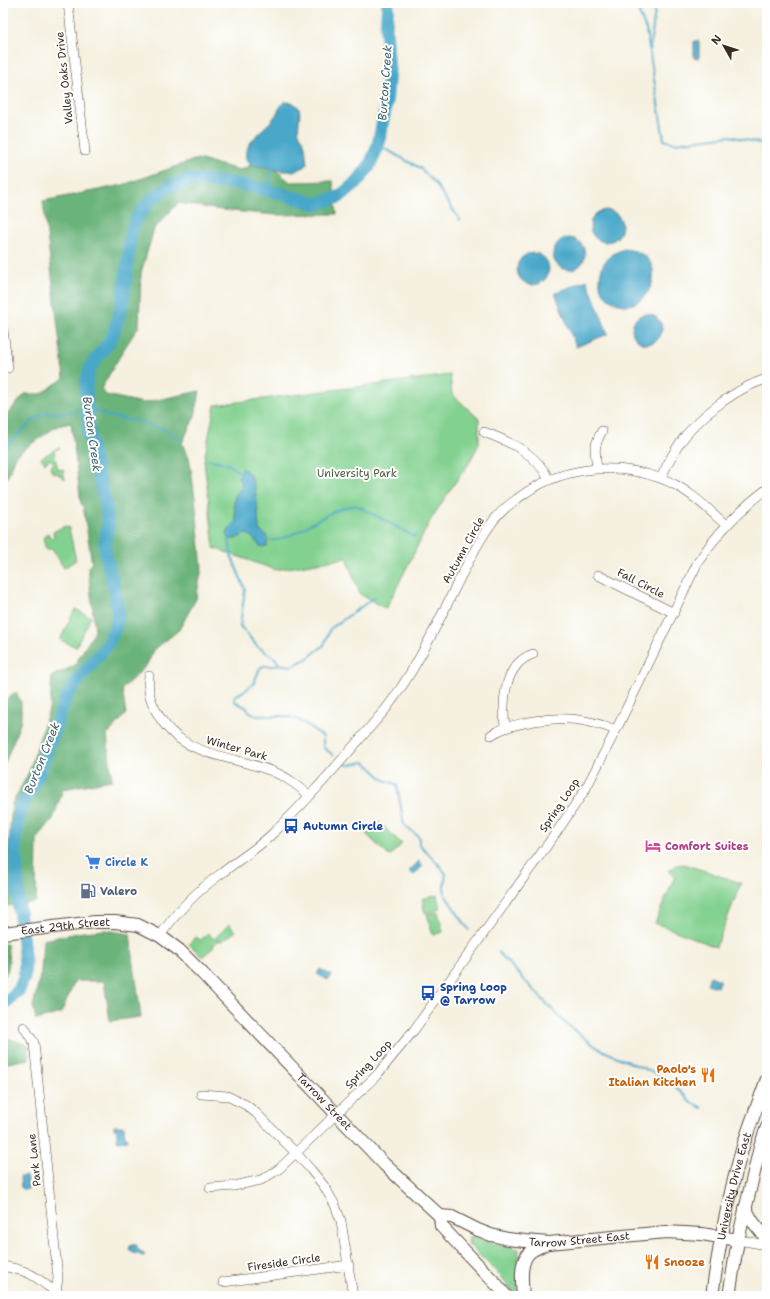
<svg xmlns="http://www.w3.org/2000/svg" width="770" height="1299" font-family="'Shantell Sans',sans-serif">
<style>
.green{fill:#83d190;stroke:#5f7e57}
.forest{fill:#6ab37a;stroke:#526e4c}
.water{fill:#4aa8c9;stroke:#426974}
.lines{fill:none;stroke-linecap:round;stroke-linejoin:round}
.stream{stroke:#4aa8c9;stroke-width:2}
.river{stroke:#4aa8c9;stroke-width:13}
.minor-casing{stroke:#57483b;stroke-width:10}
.major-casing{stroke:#57483b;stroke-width:14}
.minor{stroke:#fff;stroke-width:9}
.major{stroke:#fff;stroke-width:12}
.labels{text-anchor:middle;stroke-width:4;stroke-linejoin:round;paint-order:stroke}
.street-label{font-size:11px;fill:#3b2a1e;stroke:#fff}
.park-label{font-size:11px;fill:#515c40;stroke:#fff}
.transit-label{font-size:11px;font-weight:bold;fill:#164399;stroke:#fff;text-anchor:start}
.hotel-label{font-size:11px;font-weight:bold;fill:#b23c85;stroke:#fff;text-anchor:start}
.shop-label{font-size:11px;font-weight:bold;fill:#366cbe;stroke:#fff;text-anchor:start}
.service-label{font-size:11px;font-weight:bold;fill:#4e5e75;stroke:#fff;text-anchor:start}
.food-label{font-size:11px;font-weight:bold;fill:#c56008;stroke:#fff;text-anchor:end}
.water-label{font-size:12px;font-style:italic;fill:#42636b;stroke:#fff}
</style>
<rect width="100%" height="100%" fill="#fff"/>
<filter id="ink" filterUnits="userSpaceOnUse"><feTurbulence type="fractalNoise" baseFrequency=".025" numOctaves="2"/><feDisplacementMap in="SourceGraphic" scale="8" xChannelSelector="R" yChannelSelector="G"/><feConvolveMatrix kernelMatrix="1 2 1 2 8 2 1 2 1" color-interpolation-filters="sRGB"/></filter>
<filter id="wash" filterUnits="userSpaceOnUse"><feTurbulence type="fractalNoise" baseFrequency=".012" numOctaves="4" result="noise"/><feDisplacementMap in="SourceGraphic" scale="16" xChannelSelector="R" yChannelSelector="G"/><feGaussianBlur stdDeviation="0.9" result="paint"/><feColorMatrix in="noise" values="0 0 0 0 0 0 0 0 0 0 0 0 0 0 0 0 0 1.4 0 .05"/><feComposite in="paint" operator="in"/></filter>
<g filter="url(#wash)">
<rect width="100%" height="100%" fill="#f5f0df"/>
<path class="green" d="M 450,375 L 452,394 L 479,419 L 479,444 L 468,465 L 454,484 L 430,521 L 386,609 L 360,594 L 346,558 L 276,570 L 214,548 L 204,460 L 215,405 Z
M 59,447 L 60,448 L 54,450 L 58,470 L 63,469 L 65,479 L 58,474 L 52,472 L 50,467 L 54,463 L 50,459 L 45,463 L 41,458 Z
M 65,526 L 68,527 L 69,529 L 76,560 L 64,568 L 52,548 L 47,550 L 46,549 L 43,539 L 45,535 L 48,533 L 51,539 L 54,537 L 53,532 Z
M 75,609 L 91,617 L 76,647 L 60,640 Z
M 379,822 L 402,844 L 389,856 L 366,834 Z
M 684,864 L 741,883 L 716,947 L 655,923 L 675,876 L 669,871 L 677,865 Z
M 437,895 L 440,909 L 425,913 L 422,899 Z
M 438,912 L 443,932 L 433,935 L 427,914 Z
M 229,924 L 236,931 L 221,942 L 219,940 L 213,946 L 214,947 L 202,957 L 189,944 L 195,937 L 201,940 L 208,933 L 214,939 Z
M 470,1236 L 495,1244 L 519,1249 L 517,1294 L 514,1294 L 501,1277 L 469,1245 L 468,1239 Z"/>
<path class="forest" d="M 197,159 L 240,170 L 251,165 L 259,165 L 277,171 L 290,182 L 333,181 L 337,214 L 275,215 L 221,210 L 178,203 L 154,229 L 141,273 L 139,326 L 124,349 L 101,389 L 106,395 L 143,403 L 200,391 L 195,416 L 182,443 L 189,457 L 195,498 L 202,568 L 196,599 L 179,630 L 155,649 L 146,666 L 122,689 L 126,714 L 107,735 L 112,780 L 63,789 L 53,819 L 37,839 L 36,902 L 7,906 L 7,863 L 12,804 L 29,772 L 50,706 L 52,676 L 74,666 L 95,631 L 88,567 L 92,564 L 83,505 L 81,504 L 71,423 L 57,426 L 17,454 L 3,488 L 3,419 L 25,394 L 41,394 L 64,378 L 43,201 L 123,185 Z
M 16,692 L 21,702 L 21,721 L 3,768 L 3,702 Z
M 106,930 L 130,934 L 141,1017 L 110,1021 L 104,981 L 75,981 L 61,1013 L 36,1020 L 33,1006 L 41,972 L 43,940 L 83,932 Z
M 3,944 L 7,944 C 8,955 12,969 3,978 Z
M 7,1038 L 28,1045 L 29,1059 L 3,1064 L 3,1039 Z"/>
<path class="water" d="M 694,41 L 699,41 L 699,59 L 694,58 Z
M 284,102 C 309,102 296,121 299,133 C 300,136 303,139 304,142 C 306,148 306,157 307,164 C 294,179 267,166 251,165 C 233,152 264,129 272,120 C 277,115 279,107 284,102 Z
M590 226a16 16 0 1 1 32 0a16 16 0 1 1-32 0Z
M553 254a16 16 0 1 1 32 0a16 16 0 1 1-32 0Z
M 624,249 C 683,254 641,334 604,294 C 601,290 599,284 600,280 C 600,263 609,254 624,249 Z
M517 269a16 16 0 1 1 32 0a16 16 0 1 1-32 0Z
M 587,280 L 608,334 L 576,347 L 555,293 Z
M632 329a15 15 0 1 1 30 0a15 15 0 1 1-30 0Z
M 242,469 C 258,470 258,517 259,530 L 267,536 L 267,546 L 261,547 L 250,535 L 245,534 L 236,539 L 229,539 L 227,534 L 230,528 L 235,523 L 236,520 L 234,505 L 235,496 L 241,488 L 242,483 L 238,478 Z
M 419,861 L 423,866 L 414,875 L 409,871 Z
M 320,969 L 331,975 L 328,980 L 317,974 Z
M 710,976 L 720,980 L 717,987 L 707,984 Z
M 114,1126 L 124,1126 L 125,1137 L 127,1137 L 128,1140 L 117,1141 L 117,1129 L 114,1129 Z
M 25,1176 L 28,1180 L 27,1184 L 28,1186 L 28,1189 L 24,1190 L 21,1188 L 20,1177 Z
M 131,1245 L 137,1245 L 137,1249 L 144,1253 L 144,1256 L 142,1256 C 137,1253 133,1255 129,1249 Z"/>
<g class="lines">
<path class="stream" d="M 635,3 L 646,30 L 664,140 L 675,143 L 730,136 L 767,145
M 650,48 L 656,3
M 378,145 L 420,168 L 435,183 L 460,220
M 268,190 L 272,169
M 87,407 L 108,416 L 141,422 L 165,430 L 180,439
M 3,450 C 13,440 36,414 49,412 C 53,412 57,414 61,414 C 71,414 79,408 87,403
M 208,459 L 228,464 L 241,473
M 229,538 L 231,555 L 245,589 L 240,626 L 257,646 L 276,659 L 279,664
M 265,540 C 288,546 325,509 351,506 C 354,505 358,506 360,507 L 415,537
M 333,755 L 323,747 L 323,737 L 311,728 L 297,719 L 283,716 L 257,716 L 249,711 L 247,708 L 234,701 L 235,696 L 246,690 L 254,683 L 260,668 L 263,666 L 274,666 L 279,664 L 292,666 L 308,658 L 324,645 L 330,629 L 375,597
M 345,763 L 347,765 L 365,762 L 384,780 L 394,783 L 397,785 L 404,825 L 419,837 L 419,844 L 440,866 L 446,874 L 444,886 L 445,895 L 469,930
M 498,952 L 564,1022 L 599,1049 L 668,1079 L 691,1102 L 702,1108"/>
<path class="river" d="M 3,1004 L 10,999 L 19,990 L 24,978 L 25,963 L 19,908 L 15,841 L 20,810 L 39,773 L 66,697 L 78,680 L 107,645 L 114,631 L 118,618 L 115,589 L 106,556 L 105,544 L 108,524 L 106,505 L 93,457 L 89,435 L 86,389 L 87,378 L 91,366 L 109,342 L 114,332 L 118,318 L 123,302 L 131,233 L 137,217 L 152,199 L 170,186 L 189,180 L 233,183 L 268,190 L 317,204 L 339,197 L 358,181 L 370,165 L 378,145 L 386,105 L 389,71 L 386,28 L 388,3"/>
</g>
</g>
<g filter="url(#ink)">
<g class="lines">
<defs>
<path id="minor" d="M 68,3 L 85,151
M 3,330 L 8,368
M 484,432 C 510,442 537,453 549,480
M 597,469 C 595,451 593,447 602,431
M 661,478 C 666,467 671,456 678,446 C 695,419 737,387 767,379
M 598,575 L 674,613
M 149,676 C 147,689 150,700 156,711 C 181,759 231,754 274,772 C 287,777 298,786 309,795
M 505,727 C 502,701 504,664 533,654
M 491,735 C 503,727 515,725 529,722 C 562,716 585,718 616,730
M 160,936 C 177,911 198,890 222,873 C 238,860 255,850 270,836 C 311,798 348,752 385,710 C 417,669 438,622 461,576 C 470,559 479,540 491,524 C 498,514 507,506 517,499 C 558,467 612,461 660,478 C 686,487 706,507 726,525
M 24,1027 L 34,1043 L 58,1278 L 56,1292
M 201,1094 L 227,1096 L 246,1105 L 256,1113 L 296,1153 L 311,1170 L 324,1186 L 335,1205 L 341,1221 L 353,1296
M 210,1188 L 234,1186 L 261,1180 L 279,1169 L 376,1076 L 414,1030 L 558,830 L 585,790 L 616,730 L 698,562 C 717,533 739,510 767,489
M 738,1240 L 767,1245
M 3,1266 C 22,1270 31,1272 46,1285 C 51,1288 55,1291 57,1296
M 223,1282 L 349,1265"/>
<g id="major">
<path id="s1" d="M 3,933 L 95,922 L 115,922 L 138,925 L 160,936 L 179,950 L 203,974 L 384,1164 L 440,1216 L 441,1226 L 498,1286 L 506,1296"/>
<path d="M 745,1208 L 753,1222 L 767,1239"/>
<path id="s2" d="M 440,1216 L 452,1217 L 478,1230 L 491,1235 L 508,1239 L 525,1241 L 549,1243 L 666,1232 L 702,1234 L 738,1240"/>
<path d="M 523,1296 C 522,1282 519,1262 530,1252 C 535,1248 542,1246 547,1243"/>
<path id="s3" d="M 712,1296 C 719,1245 729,1193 744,1143 C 751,1122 759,1101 767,1079"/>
<path d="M 729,1296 L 738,1240 L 760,1147 L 767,1127"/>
</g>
</defs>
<use href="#minor" class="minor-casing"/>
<use href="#major" class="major-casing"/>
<use href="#minor" class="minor"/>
<use href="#major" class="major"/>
</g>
</g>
<defs>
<symbol id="bus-bare" viewBox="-9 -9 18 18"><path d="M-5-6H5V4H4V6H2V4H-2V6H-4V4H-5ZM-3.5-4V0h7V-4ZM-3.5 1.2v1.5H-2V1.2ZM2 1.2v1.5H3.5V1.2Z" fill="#1a4fb4" stroke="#fff" stroke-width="2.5" paint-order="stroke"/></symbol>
<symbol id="hotel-bare" viewBox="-9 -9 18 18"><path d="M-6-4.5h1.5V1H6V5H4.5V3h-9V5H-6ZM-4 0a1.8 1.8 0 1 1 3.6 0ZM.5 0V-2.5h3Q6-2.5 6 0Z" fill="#d1479c" stroke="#fff" stroke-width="2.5" paint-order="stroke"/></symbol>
<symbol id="supermarket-bare" viewBox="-9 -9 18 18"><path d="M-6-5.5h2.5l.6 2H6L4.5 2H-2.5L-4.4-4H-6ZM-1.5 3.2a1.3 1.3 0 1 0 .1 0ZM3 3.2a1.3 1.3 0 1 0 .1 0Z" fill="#3f7fe0" stroke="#fff" stroke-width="2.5" paint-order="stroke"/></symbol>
<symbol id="fuel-bare" viewBox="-9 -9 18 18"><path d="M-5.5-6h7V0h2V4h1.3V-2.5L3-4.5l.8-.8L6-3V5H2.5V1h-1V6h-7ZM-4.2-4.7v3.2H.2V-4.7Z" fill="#5c6f8a" stroke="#fff" stroke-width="2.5" paint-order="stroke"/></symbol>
<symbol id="restaurant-bare" viewBox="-9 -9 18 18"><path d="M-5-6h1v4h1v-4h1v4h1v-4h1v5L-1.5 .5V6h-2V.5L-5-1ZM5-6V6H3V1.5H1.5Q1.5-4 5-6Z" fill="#e8710a" stroke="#fff" stroke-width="2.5" paint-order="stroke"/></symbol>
</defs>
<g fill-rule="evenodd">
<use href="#bus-bare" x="280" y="815" width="22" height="22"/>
<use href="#hotel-bare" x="642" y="835" width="22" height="22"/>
<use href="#supermarket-bare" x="82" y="851" width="22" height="22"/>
<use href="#fuel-bare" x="77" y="880" width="22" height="22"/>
<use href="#bus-bare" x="417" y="982" width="22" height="22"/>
<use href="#restaurant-bare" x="697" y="1064" width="22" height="22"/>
<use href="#restaurant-bare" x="641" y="1251" width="22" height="22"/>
</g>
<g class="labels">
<g class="street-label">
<text transform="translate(64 78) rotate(-96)" y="4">Valley Oaks Drive</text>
<text transform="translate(463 550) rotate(-61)" y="4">Autumn Circle</text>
<text transform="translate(641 583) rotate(27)" y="4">Fall Circle</text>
<text transform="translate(237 748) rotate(16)" y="4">Winter Park</text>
<text transform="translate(559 805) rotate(-56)" y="4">Spring Loop</text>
<text dy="4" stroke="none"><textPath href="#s1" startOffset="63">East 29th Street</textPath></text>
<text transform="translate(368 1064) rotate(-47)" y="4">Spring Loop</text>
<text dy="4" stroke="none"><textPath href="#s1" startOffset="394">Tarrow Street</textPath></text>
<text transform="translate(34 1160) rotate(-96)" y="4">Park Lane</text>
<text dy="4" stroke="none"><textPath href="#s3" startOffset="112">University Drive East</textPath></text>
<text dy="4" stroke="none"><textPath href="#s2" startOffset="144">Tarrow Street East</textPath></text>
<text transform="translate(284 1262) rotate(-8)" y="4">Fireside Circle</text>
</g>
<g class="park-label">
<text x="357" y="477">University Park</text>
</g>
<g class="transit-label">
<text x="303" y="830">Autumn Circle</text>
<text x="440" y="991">Spring Loop<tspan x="440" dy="13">@ Tarrow</tspan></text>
</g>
<g class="hotel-label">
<text x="665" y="850">Comfort Suites</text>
</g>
<g class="shop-label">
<text x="105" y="866">Circle K</text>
</g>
<g class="service-label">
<text x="100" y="895">Valero</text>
</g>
<g class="food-label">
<text x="696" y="1073">Paolo's<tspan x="696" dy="13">Italian Kitchen</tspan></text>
<text x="664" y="1266" text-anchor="start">Snooze</text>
</g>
<g class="water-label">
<text transform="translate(385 83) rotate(-86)" y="4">Burton Creek</text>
<text transform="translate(92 434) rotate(82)" y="4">Burton Creek</text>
<text transform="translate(42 758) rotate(-68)" y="4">Burton Creek</text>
</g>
</g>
<rect width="770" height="1299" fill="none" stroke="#fff" stroke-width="16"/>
<g transform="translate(724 46) rotate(309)" stroke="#ffffff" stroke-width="3" paint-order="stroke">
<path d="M0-3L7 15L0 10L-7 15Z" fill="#3b2a1e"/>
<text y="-6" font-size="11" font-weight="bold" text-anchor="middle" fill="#3b2a1e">N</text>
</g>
</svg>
